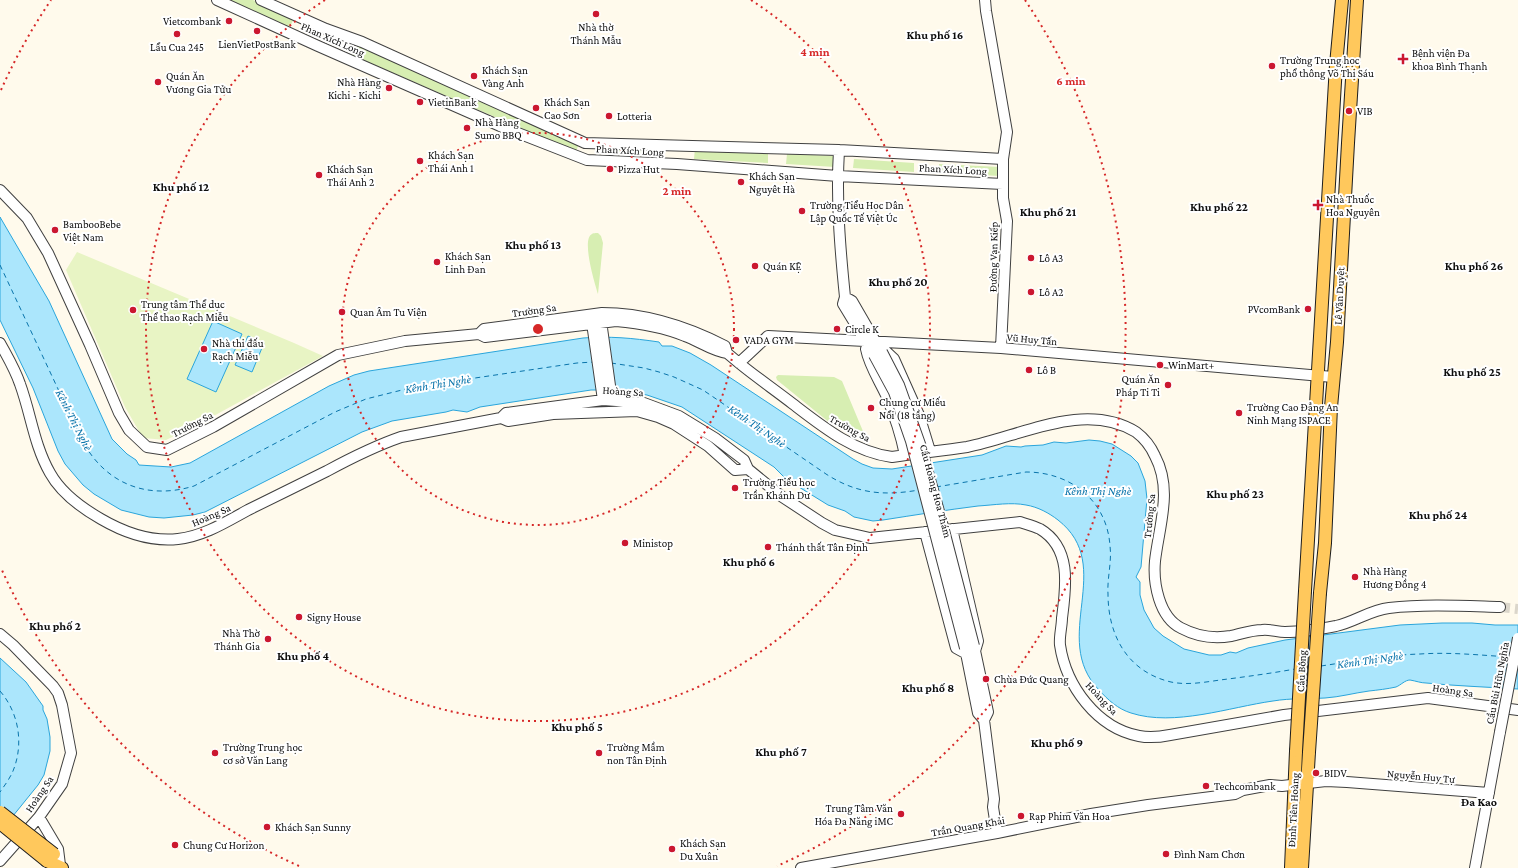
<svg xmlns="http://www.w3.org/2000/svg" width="1518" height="868" font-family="'Crimson Pro',serif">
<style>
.green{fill:#d7eeb2}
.pitch{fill:#e8f4c4}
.water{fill:#abe6fc;stroke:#2aa5db}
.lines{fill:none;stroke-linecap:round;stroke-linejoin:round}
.ferry{stroke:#0974ab;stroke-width:1;stroke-dasharray:5 4;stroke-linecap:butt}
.tertiary-tunnel{stroke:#dbd6cb;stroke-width:10;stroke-dasharray:10 5;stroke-linecap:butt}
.tertiary-casing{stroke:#404040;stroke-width:12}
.primary-casing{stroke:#1e1e1e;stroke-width:14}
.tertiary{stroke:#fff;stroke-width:10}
.primary{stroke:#ffc85c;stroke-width:12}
.tertiary-bridge-casing{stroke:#404040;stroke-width:12;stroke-linecap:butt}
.primary-bridge-casing{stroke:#1e1e1e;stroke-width:14;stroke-linecap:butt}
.tertiary-bridge{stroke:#fff;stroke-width:10}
.primary-bridge{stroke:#ffc85c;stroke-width:12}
.ring{fill:none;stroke:#d62828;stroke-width:2;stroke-dasharray:2 4}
.poi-dot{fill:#cb1730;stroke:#fff;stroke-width:1.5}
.labels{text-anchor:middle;stroke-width:4;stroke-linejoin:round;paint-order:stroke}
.poi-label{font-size:11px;fill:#0d0d0d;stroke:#fff;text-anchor:start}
.street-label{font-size:11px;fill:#0d0d0d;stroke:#fff}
.neighbourhood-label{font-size:12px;font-weight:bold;fill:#0d0d0d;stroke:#fff}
.water-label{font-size:12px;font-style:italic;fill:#0974ab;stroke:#fff}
.centre{fill:#d62828;stroke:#fff;stroke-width:2}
.ring-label{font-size:12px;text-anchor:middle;font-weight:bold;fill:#d62828;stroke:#fff;stroke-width:4;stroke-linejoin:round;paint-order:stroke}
</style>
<rect width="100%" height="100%" fill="#fffaec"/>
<path class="green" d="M 230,0 L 253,0 L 294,18 L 290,27 Z
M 357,46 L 579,143 L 576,152 L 352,55 Z
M 616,146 L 661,148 L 661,156 L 615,154 Z
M 695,148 L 768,153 L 768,163 L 694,159 Z
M 787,154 L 836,156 L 835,167 L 786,164 Z
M 854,159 L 914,163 L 914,172 L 853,168 Z
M 939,164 L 1000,167 L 1000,176 L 939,173 Z
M 598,233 L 601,236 L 603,243 L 598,294 C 595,284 581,239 592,234 C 592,233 597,233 598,233 Z
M 778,375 L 834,377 L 842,381 L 865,436 L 863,438 L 860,438 L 830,423 L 777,380 L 776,377 Z"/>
<path class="pitch" d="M 77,252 L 294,343 L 323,356 L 199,424 L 166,440 L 143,438 L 125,407 L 66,270 Z"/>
<path class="water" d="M 0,217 L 49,301 L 112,439 L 127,454 L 136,460 L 139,465 L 171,467 L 190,463 L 329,386 L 354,375 L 369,371 L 583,338 C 610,336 632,338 659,342 L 662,346 L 672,346 L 690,353 L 711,365 L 853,459 L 862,464 L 873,468 L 892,469 L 982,455 L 1006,446 L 1021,447 L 1025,446 L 1043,445 L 1054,442 L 1066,443 L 1089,440 L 1100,441 L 1112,444 L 1131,456 L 1138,463 L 1145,481 L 1147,499 L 1146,510 L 1141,567 L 1136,577 L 1140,582 L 1140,595 L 1144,610 L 1154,628 L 1163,636 L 1184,649 L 1209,655 L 1221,655 L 1230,652 L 1236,653 L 1248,648 L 1285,640 L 1400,625 L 1442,623 L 1472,623 L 1495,625 L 1518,625 L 1518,689 C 1487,687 1457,686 1426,683 C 1421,683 1416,681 1410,680 C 1405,680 1401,685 1396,687 C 1387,689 1378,690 1369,691 C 1354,693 1340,697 1325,698 C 1308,699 1291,698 1273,701 C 1230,707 1174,727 1131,713 C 1118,709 1108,700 1099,690 C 1049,638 1117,566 1058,520 C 1049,513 1038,507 1026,505 C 1011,502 994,505 978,506 C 946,510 915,515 883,520 L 873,521 L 854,517 L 845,511 L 828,505 L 786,479 L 774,467 L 682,407 L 647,395 L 614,390 L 591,390 L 480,407 L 467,412 L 453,410 L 446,412 L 392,421 L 362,432 L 205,512 L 193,515 L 164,518 L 149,517 L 121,510 L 94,494 L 83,485 L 65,464 L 58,451 L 33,388 L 0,320 Z
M 213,321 L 242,334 L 216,392 L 187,379 Z
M 248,336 L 264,343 L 252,372 L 235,365 Z
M 0,658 L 26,682 L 43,706 L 43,710 L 47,719 L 50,737 L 50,751 L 44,775 L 38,785 L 0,832 Z"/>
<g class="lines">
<path class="ferry" d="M 0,265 L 80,436 C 102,482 145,501 194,486 L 335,412 L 366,399 L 414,387 L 577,363 L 594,362
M 611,363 L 644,368 L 659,372 L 674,377 L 703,390 L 826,474 C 857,494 884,496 919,490
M 936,487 L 1026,472 C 1070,472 1107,500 1110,546 C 1112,562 1107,578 1108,594 C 1108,636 1128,672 1171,682 C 1190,686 1210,681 1228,679 C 1251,676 1273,673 1295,669
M 1321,666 C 1354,661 1387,655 1420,654 C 1450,652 1479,655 1509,657
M 0,691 C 19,713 24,744 13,771 C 10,778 5,785 0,792"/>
<path class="tertiary-tunnel" d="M 1500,607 L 1518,609"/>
<defs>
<path id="tertiary" d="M 217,0 L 318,46 L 500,126 L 587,160 L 677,164 L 838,176 L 1003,184
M 261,0 L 326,29 L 362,42 L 585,143 L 839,150 L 1003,159
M 985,0 L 986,11 L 1007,132 L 1003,159 L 1003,198 L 1007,221 L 1001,348
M 839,150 C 836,199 840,248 845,297 L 843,304 L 874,355
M 0,190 L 27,218 L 48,253 L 90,345 L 119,413 L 129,430 L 147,447 L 167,450 L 213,427 L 338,355 L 405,341 L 479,334 L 485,337 L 616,321 C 639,323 663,327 685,336 C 699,341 712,351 727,353
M 845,297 L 852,301 L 878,346
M 601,321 L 612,400
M 592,323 L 603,400
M 479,334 L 484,329 L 602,313 C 645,313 686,326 725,346 L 727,353 L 739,363 C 756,377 775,390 793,404 C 823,427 854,452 892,457 C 917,453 942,451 967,447 C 1019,437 1084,400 1136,432 C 1144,438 1151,447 1155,456 C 1173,490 1159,526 1155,561 C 1153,583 1159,617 1181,628 C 1196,636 1214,639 1231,636 C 1241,634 1251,630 1262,630 C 1270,629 1277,632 1285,632 C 1302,632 1320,629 1336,626 C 1355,622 1370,610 1389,608 C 1425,604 1463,606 1500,607
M 0,343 C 7,356 15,369 20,384 C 31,414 34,445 50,473 C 61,493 80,507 101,519 C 125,533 150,542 178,539 C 204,536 226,522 248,510 C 274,497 301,484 327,471 C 351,458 375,446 401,437 L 501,418 L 506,413 L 603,400 L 644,403 L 679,416 L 715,438 L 744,460 L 748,469 L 781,496 L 822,523 L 835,530 L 870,538 L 1020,522 C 1026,524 1034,526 1040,529 C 1072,548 1066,587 1062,618 C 1062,626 1059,637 1060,645 C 1066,686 1097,728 1139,736 C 1149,738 1160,737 1170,735 L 1284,715 L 1428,698 L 1518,710
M 879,345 L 894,359 L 919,415 L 930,451
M 866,349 C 869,365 879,380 886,395 C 894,414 901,435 905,455
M 739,363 L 768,336 L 1001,348 L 1333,377
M 501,418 L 508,421 L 553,414 L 637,411 L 658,417 L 674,424 L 708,446 L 735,470 L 748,469
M 952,529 L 978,641 L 975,651
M 925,532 L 956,648 L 967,654
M 0,634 L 13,645 L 53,686 L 58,693 L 62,705 L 71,753 L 62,784 L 39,817 L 0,861
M 974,646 L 988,712 L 984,720 L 994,799 L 993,807 L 997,833
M 965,648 L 978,713 L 984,720
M 39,817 L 58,849 L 60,865
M 801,868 L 997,833 L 1091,814 L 1148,805 L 1235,794 L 1243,790 L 1270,785 L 1282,786 L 1326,781 L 1347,782 L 1489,793
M 1475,868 L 1500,732"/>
<path id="primary" d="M 1305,591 L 1336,65 L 1342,0
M 1320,593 L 1325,543 L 1331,407 L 1337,342 L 1348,143 L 1357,0
M 47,861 L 62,868
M 1291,868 L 1296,751
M 1302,868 L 1309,752"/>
</defs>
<use href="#tertiary" class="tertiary-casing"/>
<use href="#primary" class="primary-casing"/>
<use href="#tertiary" class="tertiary"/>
<use href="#primary" class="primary"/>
<defs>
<path id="tertiary-bridge" d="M 882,352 L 899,385 L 920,444 L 940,515 L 974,646
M 874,355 L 894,392 L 911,441 L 965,648
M 1500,732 L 1518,638"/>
<path id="primary-bridge" d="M 1296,751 L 1305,591
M 1309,752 L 1320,593
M 0,812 L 54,854
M 0,823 L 47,861"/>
</defs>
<use href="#tertiary-bridge" class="tertiary-bridge-casing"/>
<use href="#primary-bridge" class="primary-bridge-casing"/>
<use href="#tertiary-bridge" class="tertiary-bridge"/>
<use href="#primary-bridge" class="primary-bridge"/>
</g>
<g class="ring">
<circle cx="538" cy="329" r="196"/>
<path d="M751 0A392 392 0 1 1 325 0"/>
<path d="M299 866A588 588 0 0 1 1 568M1 90A588 588 0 0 1 51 0M1025 0A588 588 0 0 1 777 866"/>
</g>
<g class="poi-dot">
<circle cx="596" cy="14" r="4"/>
<circle cx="229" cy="21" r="4"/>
<circle cx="257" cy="31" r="4"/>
<circle cx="177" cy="34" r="4"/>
<path d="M1401 53h4v4h4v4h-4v4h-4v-4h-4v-4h4z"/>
<circle cx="1272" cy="66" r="4"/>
<circle cx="474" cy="76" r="4"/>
<circle cx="158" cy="82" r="4"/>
<circle cx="389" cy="88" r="4"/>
<circle cx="420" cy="102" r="4"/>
<circle cx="536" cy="108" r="4"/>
<circle cx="1349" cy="111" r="4"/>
<circle cx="609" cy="116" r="4"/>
<circle cx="467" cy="128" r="4"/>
<circle cx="420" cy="161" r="4"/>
<circle cx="610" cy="169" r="4"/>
<circle cx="319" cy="175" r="4"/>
<circle cx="741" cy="182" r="4"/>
<path d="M1316 199h4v4h4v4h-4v4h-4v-4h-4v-4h4z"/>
<circle cx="802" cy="211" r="4"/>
<circle cx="55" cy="230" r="4"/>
<circle cx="1031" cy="258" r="4"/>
<circle cx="437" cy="262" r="4"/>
<circle cx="755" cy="266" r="4"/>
<circle cx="1031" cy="292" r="4"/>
<circle cx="1308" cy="309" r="4"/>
<circle cx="133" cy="310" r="4"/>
<circle cx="342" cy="312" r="4"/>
<circle cx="837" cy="329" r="4"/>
<circle cx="736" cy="340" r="4"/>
<circle cx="204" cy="349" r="4"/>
<circle cx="1160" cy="365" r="4"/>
<circle cx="1029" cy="370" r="4"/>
<circle cx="1168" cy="385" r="4"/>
<circle cx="871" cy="408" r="4"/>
<circle cx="1239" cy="413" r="4"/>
<circle cx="735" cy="488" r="4"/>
<circle cx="625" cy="543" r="4"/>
<circle cx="768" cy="547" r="4"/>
<circle cx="1355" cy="577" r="4"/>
<circle cx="299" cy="617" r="4"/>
<circle cx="268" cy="639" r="4"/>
<circle cx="986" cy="679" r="4"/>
<circle cx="215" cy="753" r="4"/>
<circle cx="599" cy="753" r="4"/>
<circle cx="1316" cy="773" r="4"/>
<circle cx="1206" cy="786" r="4"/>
<circle cx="901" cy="814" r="4"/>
<circle cx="1021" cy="816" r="4"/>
<circle cx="267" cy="827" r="4"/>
<circle cx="175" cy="845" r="4"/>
<circle cx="672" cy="849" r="4"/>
<circle cx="1166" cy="854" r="4"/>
</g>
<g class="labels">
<g class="poi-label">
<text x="221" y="25" text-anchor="end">Vietcombank</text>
<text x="596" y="31" text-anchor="middle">Nhà thờ<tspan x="596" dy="13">Thánh Mẫu</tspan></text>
<text x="257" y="48" text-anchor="middle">LienVietPostBank</text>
<text x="177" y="51" text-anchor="middle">Lẩu Cua 245</text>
<text x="1412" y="57">Bệnh viện Đa<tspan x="1412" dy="13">khoa Bình Thạnh</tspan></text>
<text x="1280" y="64">Trường Trung học<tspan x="1280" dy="13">phổ thông Võ Thị Sáu</tspan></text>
<text x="482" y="74">Khách Sạn<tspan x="482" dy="13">Vàng Anh</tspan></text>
<text x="166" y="80">Quán Ăn<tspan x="166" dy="13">Vương Gia Tửu</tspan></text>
<text x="381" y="86" text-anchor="end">Nhà Hàng<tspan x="381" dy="13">Kichi - Kichi</tspan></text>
<text x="428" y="106">VietinBank</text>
<text x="544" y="106">Khách Sạn<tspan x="544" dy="13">Cao Sơn</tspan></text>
<text x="1357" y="115">VIB</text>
<text x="617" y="120">Lotteria</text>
<text x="475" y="126">Nhà Hàng<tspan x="475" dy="13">Sumo BBQ</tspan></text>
<text x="428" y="159">Khách Sạn<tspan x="428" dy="13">Thái Anh 1</tspan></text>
<text x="327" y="173">Khách Sạn<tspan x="327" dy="13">Thái Anh 2</tspan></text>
<text x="618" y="173">Pizza Hut</text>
<text x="749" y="180">Khách Sạn<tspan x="749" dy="13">Nguyêt Hà</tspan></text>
<text x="1326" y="203">Nhà Thuốc<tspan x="1326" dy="13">Hoa Nguyên</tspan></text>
<text x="810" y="209">Trường Tiểu Học Dân<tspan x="810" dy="13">Lập Quốc Tế Việt Úc</tspan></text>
<text x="63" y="228">BambooBebe<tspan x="63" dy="13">Việt Nam</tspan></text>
<text x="445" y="260">Khách Sạn<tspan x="445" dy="13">Linh Đan</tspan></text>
<text x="1039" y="262">Lô A3</text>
<text x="763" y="270">Quán KỆ</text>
<text x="1039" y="296">Lô A2</text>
<text x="141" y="308">Trung tâm Thể dục<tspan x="141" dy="13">Thể thao Rạch Miễu</tspan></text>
<text x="1300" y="313" text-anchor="end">PVcomBank</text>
<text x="350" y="316">Quan Âm Tu Viện</text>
<text x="845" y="333">Circle K</text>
<text x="744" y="344">VADA GYM</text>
<text x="212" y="347">Nhà thi đấu<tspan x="212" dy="13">Rạch Miễu</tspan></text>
<text x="1168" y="369">WinMart+</text>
<text x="1037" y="374">Lô B</text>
<text x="1160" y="383" text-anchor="end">Quán Ăn<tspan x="1160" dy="13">Pháp Ti Ti</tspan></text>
<text x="879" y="406">Chung cư Miếu<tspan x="879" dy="13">Nổi (18 tầng)</tspan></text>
<text x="1247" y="411">Trường Cao Đẳng An<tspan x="1247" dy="13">Ninh Mạng ISPACE</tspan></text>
<text x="743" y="486">Trường Tiểu học<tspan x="743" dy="13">Trần Khánh Dư</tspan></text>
<text x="633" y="547">Ministop</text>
<text x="776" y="551">Thánh thất Tân Định</text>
<text x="1363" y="575">Nhà Hàng<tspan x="1363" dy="13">Hương Đồng 4</tspan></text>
<text x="307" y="621">Signy House</text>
<text x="260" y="637" text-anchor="end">Nhà Thờ<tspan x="260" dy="13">Thánh Gia</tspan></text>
<text x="994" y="683">Chùa Đức Quang</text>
<text x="223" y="751">Trường Trung học<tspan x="223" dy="13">cơ sở Văn Lang</tspan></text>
<text x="607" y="751">Trường Mầm<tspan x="607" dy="13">non Tân Định</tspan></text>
<text x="1324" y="777">BIDV</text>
<text x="1214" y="790">Techcombank</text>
<text x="893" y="812" text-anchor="end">Trung Tâm Văn<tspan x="893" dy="13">Hóa Đa Năng iMC</tspan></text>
<text x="1029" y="820">Rạp Phim Văn Hoa</text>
<text x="275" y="831">Khách Sạn Sunny</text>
<text x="680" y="847">Khách Sạn<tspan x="680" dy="13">Du Xuân</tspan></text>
<text x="183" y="849">Chung Cư Horizon</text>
<text x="1174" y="858">Đình Nam Chơn</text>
</g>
<g class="street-label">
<text transform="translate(333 39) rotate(24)" y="4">Phan Xích Long</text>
<text transform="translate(630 150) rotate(3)" y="4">Phan Xích Long</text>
<text transform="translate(953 169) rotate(3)" y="4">Phan Xích Long</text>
<text transform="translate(993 257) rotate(-89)" y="4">Đường Vạn Kiếp</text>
<text transform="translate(1339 296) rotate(-87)" y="4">Lê Văn Duyệt</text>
<text transform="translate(534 310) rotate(-8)" y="4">Trường Sa</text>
<text transform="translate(1032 339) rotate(5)" y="4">Vũ Huy Tấn</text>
<text transform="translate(623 391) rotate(4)" y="4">Hoàng Sa</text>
<text transform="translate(192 424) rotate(-27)" y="4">Trường Sa</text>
<text transform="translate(850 428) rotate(29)" y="4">Trường Sa</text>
<text transform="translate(936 491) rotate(75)" y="4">Cầu Hoàng Hoa Thám</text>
<text transform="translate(211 515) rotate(-24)" y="4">Hoàng Sa</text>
<text transform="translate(1149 516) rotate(-84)" y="4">Trường Sa</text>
<text transform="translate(1301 671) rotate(-87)" y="4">Cầu Bông</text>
<text transform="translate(1497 683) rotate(-79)" y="4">Cầu Bùi Hữu Nghĩa</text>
<text transform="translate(1453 690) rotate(8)" y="4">Hoàng Sa</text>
<text transform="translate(1102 698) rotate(47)" y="4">Hoàng Sa</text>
<text transform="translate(1421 776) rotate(5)" y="4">Nguyễn Huy Tự</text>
<text transform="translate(39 794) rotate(-56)" y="4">Hoàng Sa</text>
<text transform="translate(1293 810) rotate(-87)" y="4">Đinh Tiên Hoàng</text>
<text transform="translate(968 826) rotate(-10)" y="4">Trần Quang Khải</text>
</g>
<g class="neighbourhood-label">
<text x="935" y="39">Khu phố 16</text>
<text x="181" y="191">Khu phố 12</text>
<text x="1219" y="211">Khu phố 22</text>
<text x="1048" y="216">Khu phố 21</text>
<text x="533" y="249">Khu phố 13</text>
<text x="1474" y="270">Khu phố 26</text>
<text x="898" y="286">Khu phố 20</text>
<text x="1472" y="376">Khu phố 25</text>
<text x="1235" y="498">Khu phố 23</text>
<text x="1438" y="519">Khu phố 24</text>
<text x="749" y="566">Khu phố 6</text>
<text x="55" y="630">Khu phố 2</text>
<text x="303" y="660">Khu phố 4</text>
<text x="928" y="692">Khu phố 8</text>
<text x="577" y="731">Khu phố 5</text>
<text x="1057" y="747">Khu phố 9</text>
<text x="781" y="756">Khu phố 7</text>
<text x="1479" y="806">Đa Kao</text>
</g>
<g class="water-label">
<text transform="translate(438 384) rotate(-9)" y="4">Kênh Thị Nghè</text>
<text transform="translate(74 420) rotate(63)" y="4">Kênh Thị Nghè</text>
<text transform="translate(757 426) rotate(34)" y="4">Kênh Thị Nghè</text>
<text x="1098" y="495">Kênh Thị Nghè</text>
<text transform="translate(1370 660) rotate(-8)" y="4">Kênh Thị Nghè</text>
</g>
</g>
<circle cx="538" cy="329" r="6" class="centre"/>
<g class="ring-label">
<text x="815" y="56">4 min</text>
<text x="1071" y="85">6 min</text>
<text x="677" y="195">2 min</text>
</g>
</svg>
